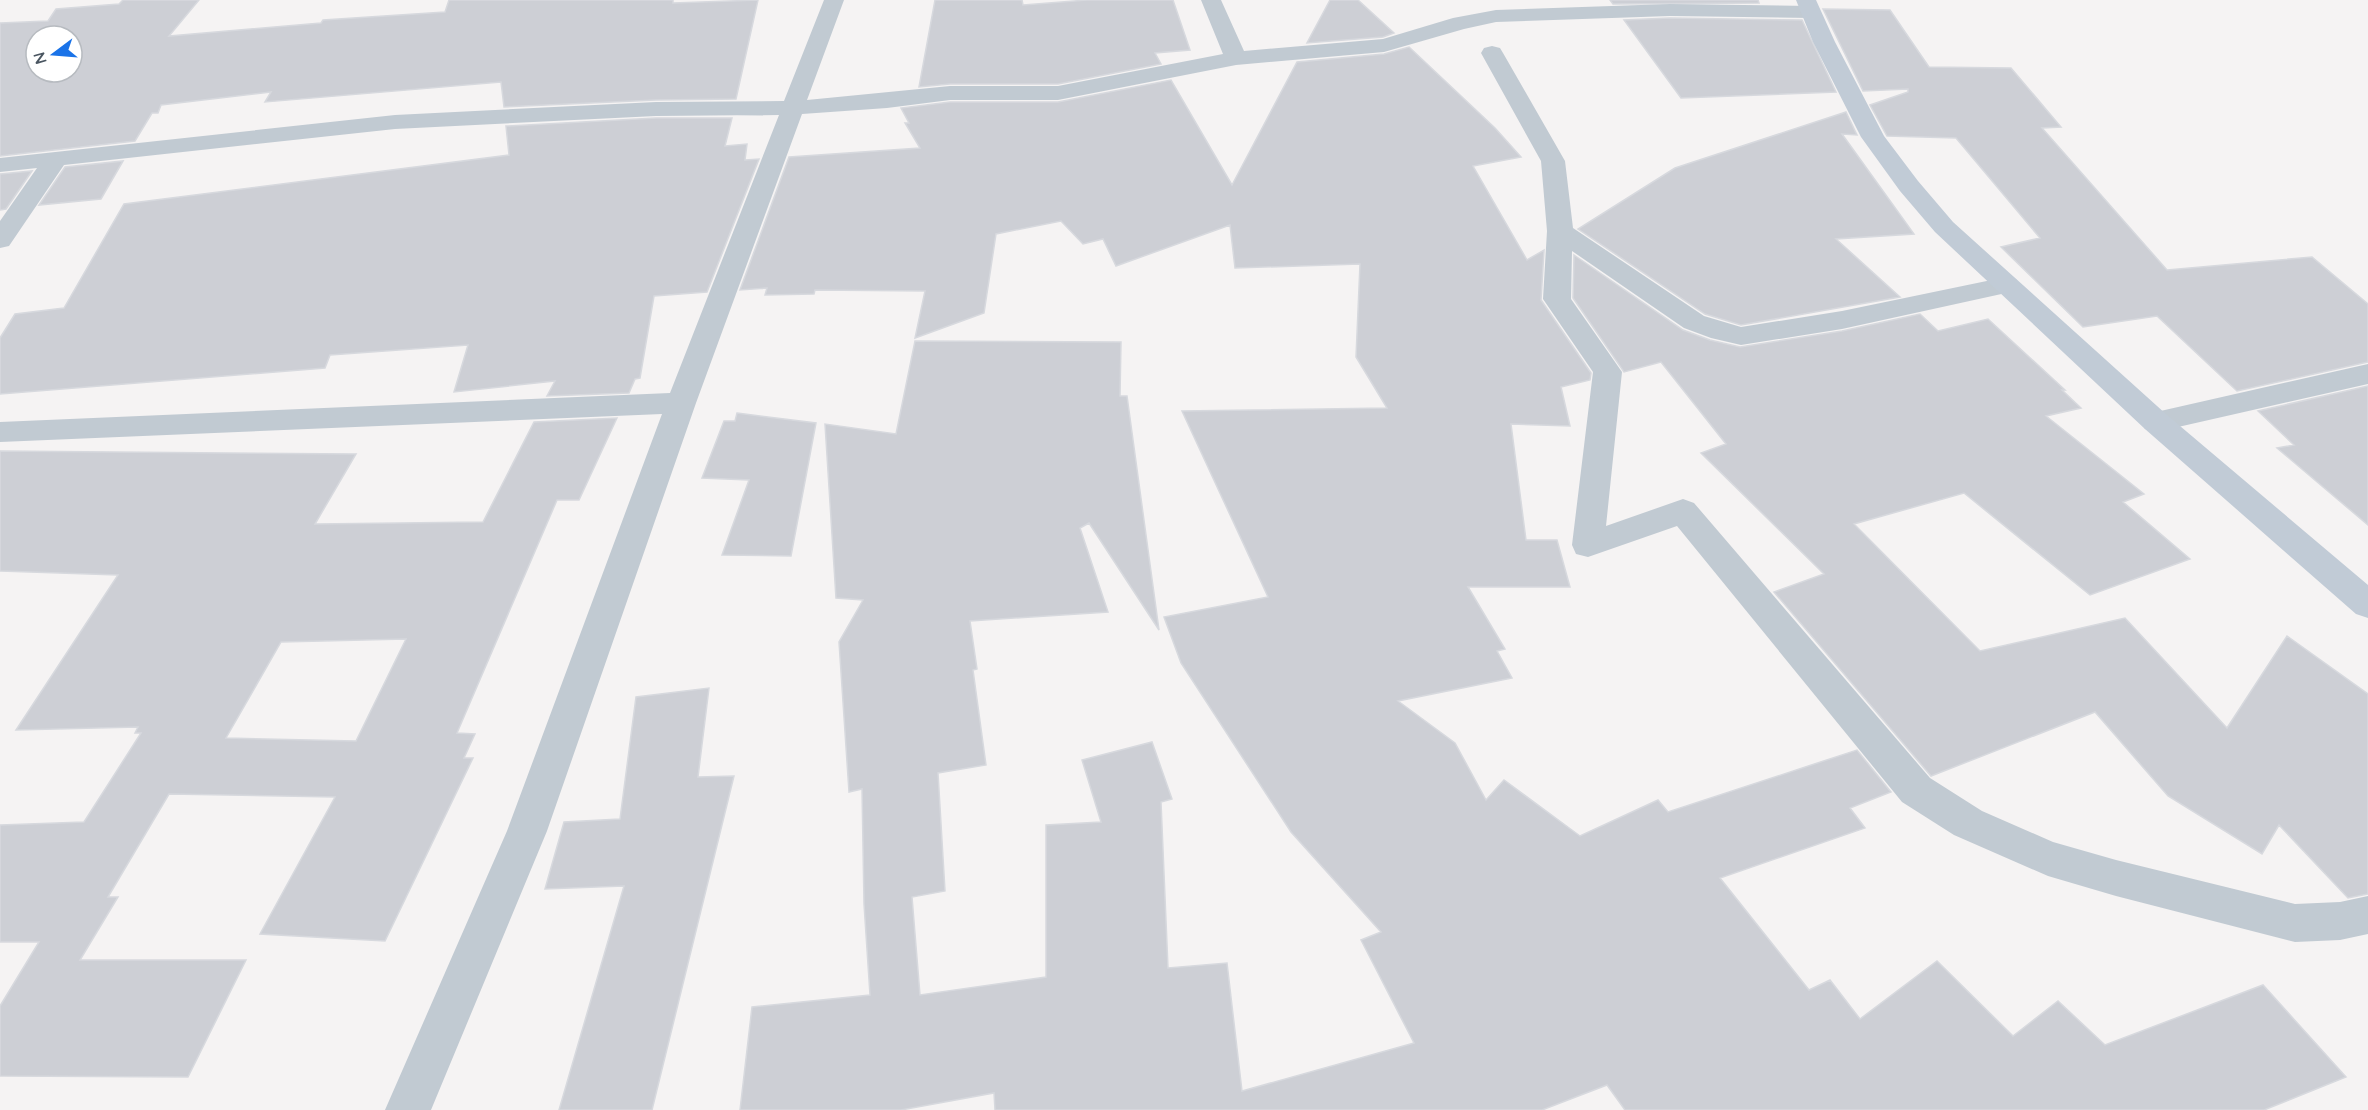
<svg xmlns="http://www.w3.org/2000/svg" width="2368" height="1110" font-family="Quicksand,sans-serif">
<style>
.building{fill:#cdcfd5;stroke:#d7d9de;stroke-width:1.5;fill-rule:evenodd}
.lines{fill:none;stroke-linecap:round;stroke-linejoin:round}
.street{fill:#c1cad2;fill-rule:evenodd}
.secondary{fill:#c1cbd6;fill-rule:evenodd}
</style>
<rect width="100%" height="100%" fill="#f5f3f3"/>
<path class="building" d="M 123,0 L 199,0 L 169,36 L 321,23 L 323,20 L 445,12 L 449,0 L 673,0 L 673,3 L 758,0 L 736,99 L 656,100 L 504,107 L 501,82 L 265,102 L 271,92 L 161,105 L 158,113 L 152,113 L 135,141 L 0,156 L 0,23 L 48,21 L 56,9 L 119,4 ZM 36,36 L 72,36 L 72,72 L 36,72 Z
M 935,0 L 1022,0 L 1023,5 L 1087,0 L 1173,0 L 1190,50 L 1155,53 L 1161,64 L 1058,84 L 950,84 L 919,87 Z
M 1330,0 L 1358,0 L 1394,33 L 1383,37 L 1307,43 Z
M 1610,0 L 1758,0 L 1759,3 L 1613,4 Z
M 1823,9 L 1890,10 L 1929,67 L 2011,68 L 2061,127 L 2042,128 L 2167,270 L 2312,257 L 2368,304 L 2368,362 L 2237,391 L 2157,316 L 2083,327 L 2001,247 L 2040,238 L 1956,138 L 1887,136 L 1870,105 L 1908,92 L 1908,89 L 1863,91 Z
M 1670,18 L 1802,20 L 1836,92 L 1681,98 L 1624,20 Z
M 1409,47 L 1495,128 L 1521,157 L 1473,166 L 1527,260 L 1544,250 L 1541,300 L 1591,373 L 1590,380 L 1561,387 L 1570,426 L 1511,424 L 1526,540 L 1557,540 L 1570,587 L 1468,587 L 1505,649 L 1497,651 L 1512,678 L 1398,701 L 1455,743 L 1486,800 L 1504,780 L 1580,836 L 1658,800 L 1668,812 L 1857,750 L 1891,792 L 1850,808 L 1865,828 L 1720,878 L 1809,990 L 1830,980 L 1860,1019 L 1937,961 L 2013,1036 L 2058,1001 L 2105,1045 L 2263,985 L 2346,1077 L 2264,1110 L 1625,1110 L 1607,1085 L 1542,1110 L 995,1110 L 994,1093 L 901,1110 L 740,1110 L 752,1007 L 870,995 L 864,904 L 862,789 L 849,792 L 839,642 L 863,600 L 836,598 L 825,424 L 896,434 L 915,341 L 1121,342 L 1120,396 L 1127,396 L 1159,630 L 1089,523 L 1080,528 L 1108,612 L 970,621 L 977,669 L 973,670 L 986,765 L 938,773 L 945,891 L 912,897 L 920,995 L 1046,977 L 1046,825 L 1101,822 L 1082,760 L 1152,742 L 1172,799 L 1161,802 L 1168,968 L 1227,963 L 1242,1091 L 1414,1043 L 1361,940 L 1381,932 L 1291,832 L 1181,663 L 1164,617 L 1268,597 L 1182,411 L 1387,408 L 1356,357 L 1360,264 L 1235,268 L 1230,225 L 1116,266 L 1103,239 L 1083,244 L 1061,221 L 996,234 L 984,313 L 915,338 L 925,291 L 815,290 L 814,294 L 765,295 L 767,288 L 740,290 L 789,157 L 920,148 L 905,123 L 909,123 L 901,108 L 950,102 L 1058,102 L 1171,80 L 1232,185 L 1297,62 L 1384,54 Z
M 1846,112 L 1857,135 L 1842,134 L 1914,234 L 1836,239 L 1900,297 L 1741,325 L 1705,314 L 1578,229 L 1675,168 Z
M 656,118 L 732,118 L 725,146 L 747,144 L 745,160 L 759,159 L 707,292 L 654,296 L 640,378 L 635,379 L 629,393 L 547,396 L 555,381 L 454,392 L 468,345 L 330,355 L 325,368 L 0,394 L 0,338 L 15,314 L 64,308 L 124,204 L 509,155 L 506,126 Z
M 123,161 L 101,199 L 39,205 L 65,167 Z
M 32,171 L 6,209 L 0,210 L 0,174 Z
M 1574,255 L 1683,330 L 1710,340 L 1740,347 L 1842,331 L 1920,314 L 1938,331 L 1988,319 L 2065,390 L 2062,390 L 2081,408 L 2046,416 L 2144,494 L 2123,502 L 2190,559 L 2090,595 L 1964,493 L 1854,524 L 1980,651 L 2125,618 L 2227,728 L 2287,636 L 2368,694 L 2368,894 L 2348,898 L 2279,825 L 2262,854 L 2168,796 L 2095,712 L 1931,776 L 1774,592 L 1824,574 L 1701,453 L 1726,444 L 1661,362 L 1624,372 L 1573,298 Z
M 2368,386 L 2368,525 L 2277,448 L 2294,445 L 2258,411 Z
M 737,413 L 816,423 L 791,556 L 722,555 L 749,480 L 702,478 L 724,421 L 735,421 Z
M 617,418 L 579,500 L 557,500 L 457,733 L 475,734 L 464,758 L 473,758 L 385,941 L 260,934 L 335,797 L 169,794 L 108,897 L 118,897 L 80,960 L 246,960 L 188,1077 L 0,1076 L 0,1006 L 39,942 L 0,942 L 0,825 L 84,822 L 141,733 L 135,733 L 138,727 L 16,730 L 118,575 L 0,571 L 0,451 L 356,454 L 315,524 L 483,522 L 534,422 ZM 406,639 L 356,741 L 226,738 L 281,642 Z
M 709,688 L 698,777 L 734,776 L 652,1110 L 559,1110 L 624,886 L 545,889 L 564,822 L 620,819 L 636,697 Z"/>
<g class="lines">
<path class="street" d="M 824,0 L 844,0 L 807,100 L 950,86 L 1058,86 L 1223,54 L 1201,0 L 1221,0 L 1244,51 L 1383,39 L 1453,18 L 1496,10 L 1670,4 L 1810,6 L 1817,8 L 1820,12 L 1817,16 L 1810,18 L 1670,16 L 1496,22 L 1464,29 L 1384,52 L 1236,65 L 1058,100 L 950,100 L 887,108 L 802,114 L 696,403 L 547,831 L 431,1110 L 385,1110 L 507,831 L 662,414 L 0,442 L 0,422 L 670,393 L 779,115 L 656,116 L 395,129 L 64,165 L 9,246 L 0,248 L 0,221 L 37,168 L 0,172 L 0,158 L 395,115 L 656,102 L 784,101 Z
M 1492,46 L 1500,48 L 1503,53 L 1565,161 L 1573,228 L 1704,316 L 1741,327 L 1842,311 L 2006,277 L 2016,279 L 2020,285 L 2016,291 L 2006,293 L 1842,329 L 1741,345 L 1711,338 L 1684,328 L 1572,251 L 1571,299 L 1622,372 L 1606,526 L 1683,499 L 1694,503 L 1930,778 L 1982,811 L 2053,842 L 2116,860 L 2295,904 L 2340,902 L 2368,896 L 2368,934 L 2340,940 L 2295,942 L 2116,896 L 2048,876 L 1954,835 L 1902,802 L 1677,526 L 1588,557 L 1576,554 L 1572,545 L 1593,372 L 1543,299 L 1547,231 L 1541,161 L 1481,53 L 1484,48 Z
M 2368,364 L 2368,384 L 2156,432 L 2145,429 L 2141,422 L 2145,415 L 2156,412 Z"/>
<path class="secondary" d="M 1796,0 L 1816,0 L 1835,42 L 1884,136 L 1918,181 L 1953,222 L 2167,415 L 2368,585 L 2368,618 L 2356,614 L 2145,429 L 1935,232 L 1900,191 L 1861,137 L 1813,42 Z"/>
</g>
<g transform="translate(54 54) rotate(254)"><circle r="28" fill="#ffffff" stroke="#b7bbc0" stroke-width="1.5"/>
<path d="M0-4.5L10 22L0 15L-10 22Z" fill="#1a73e8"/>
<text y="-9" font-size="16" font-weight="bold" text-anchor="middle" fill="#4a5661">N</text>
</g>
</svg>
